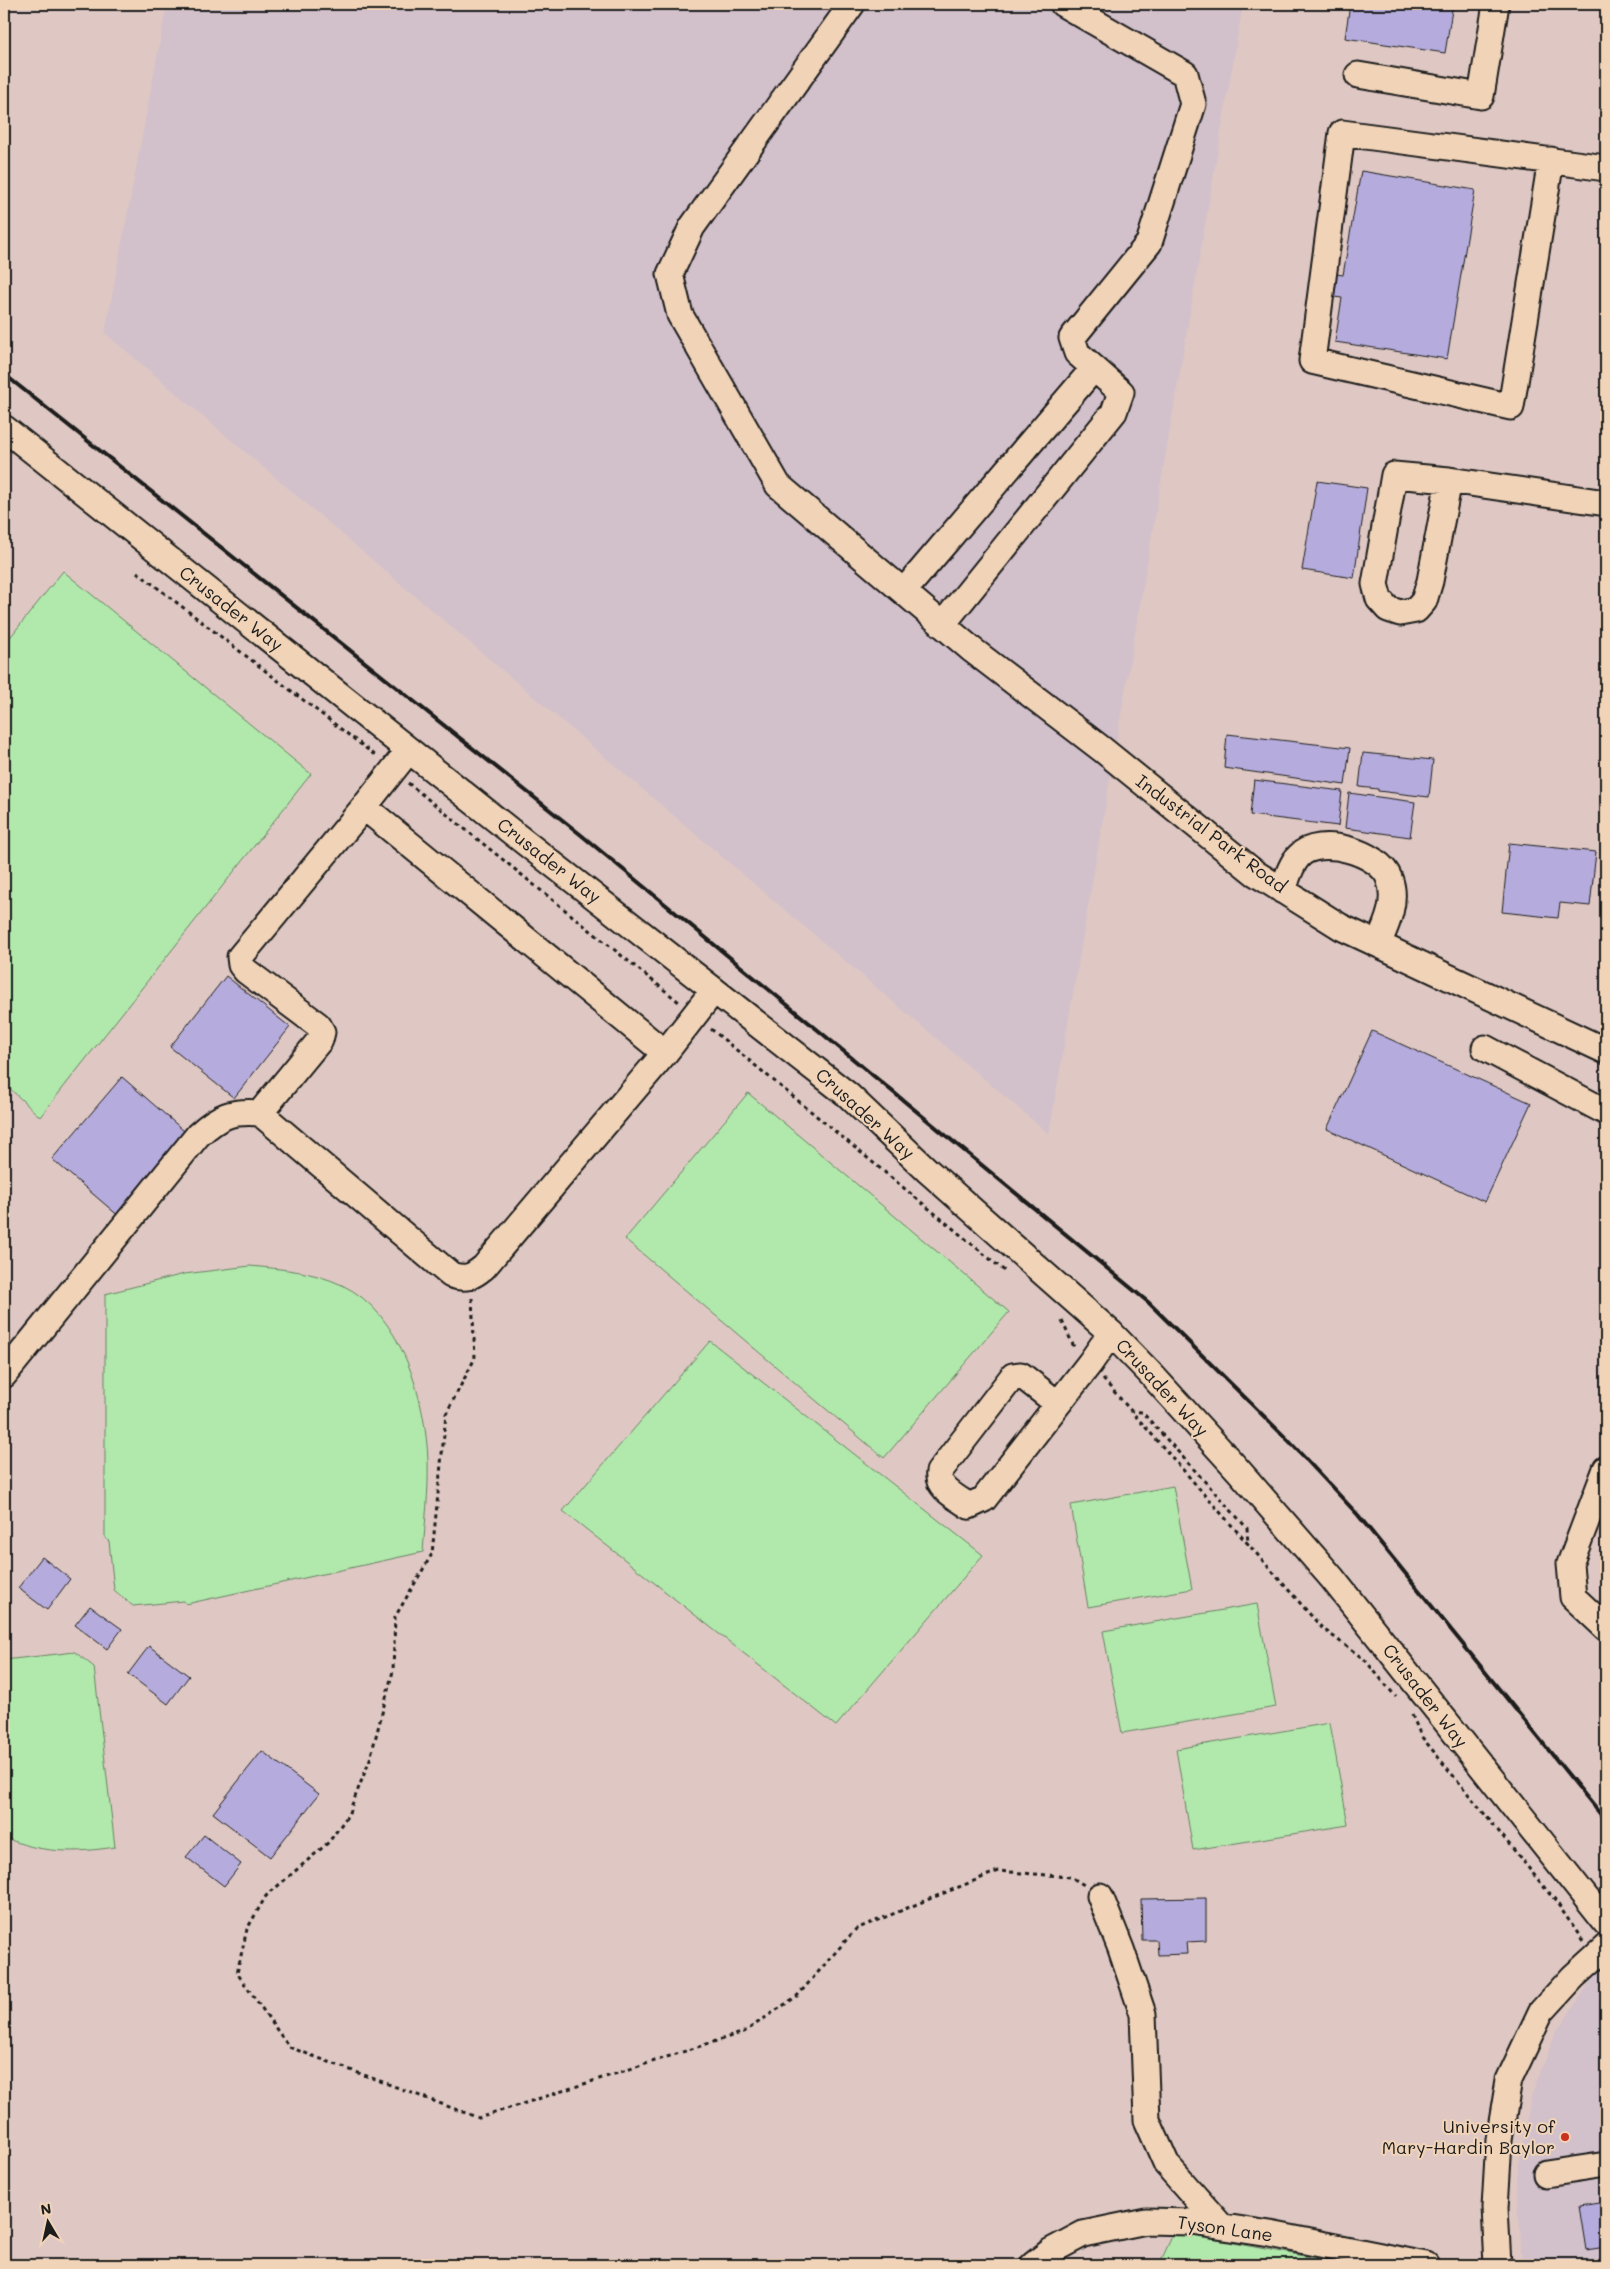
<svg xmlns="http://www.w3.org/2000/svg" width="1610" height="2269" font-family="Mali,sans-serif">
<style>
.built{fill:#d2c0cb}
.green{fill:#b1e8ab;stroke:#668264}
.building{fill:#b5acdd;stroke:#1c1c1c}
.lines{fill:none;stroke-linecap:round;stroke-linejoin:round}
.minor-casing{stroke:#1c1c1c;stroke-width:29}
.path{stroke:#1c1c1c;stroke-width:3;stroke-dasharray:4 4;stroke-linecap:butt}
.minor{stroke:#f1d4b8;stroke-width:25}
.rail{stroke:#1c1c1c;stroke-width:4}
.poi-dot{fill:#c8321e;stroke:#f1d4b8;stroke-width:2}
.labels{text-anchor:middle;stroke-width:4;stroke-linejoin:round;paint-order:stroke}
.street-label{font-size:18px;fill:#1c1c1c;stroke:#f1d4b8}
.poi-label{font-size:18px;fill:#1c1c1c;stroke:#f1d4b8;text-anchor:end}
</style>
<rect width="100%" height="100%" fill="#dfc8c3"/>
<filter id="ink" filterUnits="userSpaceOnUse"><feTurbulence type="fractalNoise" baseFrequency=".02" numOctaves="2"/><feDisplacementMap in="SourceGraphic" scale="10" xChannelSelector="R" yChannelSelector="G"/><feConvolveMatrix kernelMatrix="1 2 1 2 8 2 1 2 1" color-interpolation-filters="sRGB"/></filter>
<g filter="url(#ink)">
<path class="built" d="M 167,4 L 1243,4 L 1049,1134 L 105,333 Z
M 1606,1959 L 1606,2265 L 1522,2265 L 1517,2176 L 1531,2097 L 1556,2032 Z"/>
<path class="green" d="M 63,571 L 311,774 L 40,1117 L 4,1083 L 4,645 Z
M 748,1093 L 1009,1312 L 884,1458 L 625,1239 Z
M 250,1266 C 282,1269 312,1271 342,1285 C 402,1313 426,1401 428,1461 C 429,1492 425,1522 423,1552 L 186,1604 L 184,1601 L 133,1606 L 114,1590 L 109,1541 L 105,1538 L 105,1294 L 184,1274 Z
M 710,1341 L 983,1555 L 836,1726 L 563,1511 Z
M 1173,1486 L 1192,1589 L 1088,1607 L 1071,1505 Z
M 1257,1604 L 1276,1707 L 1122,1733 L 1103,1631 Z
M 75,1652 L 94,1667 L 115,1847 C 77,1853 40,1854 4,1837 L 4,1660 Z
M 1330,1723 L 1348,1825 L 1193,1850 L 1176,1749 Z
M 1174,2232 L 1326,2260 L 1327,2265 L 1159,2265 Z"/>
<path class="building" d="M 1350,4 L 1453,4 L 1445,53 L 1345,38 Z
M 1361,171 L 1475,190 L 1447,359 L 1335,342 L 1342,298 L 1326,296 L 1330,273 L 1343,275 Z
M 1317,481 L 1367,488 L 1354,578 L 1302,570 Z
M 1227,734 L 1350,748 L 1345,785 L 1224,768 Z
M 1363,753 L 1433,760 L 1429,797 L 1378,791 L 1378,789 L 1359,787 Z
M 1254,780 L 1342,791 L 1338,826 L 1250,815 Z
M 1349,793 L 1415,802 L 1410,837 L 1345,828 Z
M 1509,843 L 1596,852 L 1590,906 L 1560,903 L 1558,918 L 1502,912 Z
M 226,976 L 290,1027 L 234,1098 L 170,1047 Z
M 1372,1031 L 1531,1103 L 1485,1202 L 1327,1129 Z
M 122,1077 L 191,1137 L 121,1218 L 52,1159 Z
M 42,1557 L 70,1579 L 47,1610 L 18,1588 Z
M 90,1606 L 122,1629 L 107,1649 L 75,1625 Z
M 149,1646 L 189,1676 L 168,1704 L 128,1674 Z
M 262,1751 L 319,1794 L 270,1857 L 213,1813 Z
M 204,1835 L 241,1864 L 224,1886 L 186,1857 Z
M 1206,1898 L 1206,1941 L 1186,1942 L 1187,1954 L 1158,1955 L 1157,1940 L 1142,1940 L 1141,1899 Z
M 1606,2202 L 1606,2247 L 1586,2250 L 1579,2206 Z"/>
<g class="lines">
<defs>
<path id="minor" d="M 852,4 L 692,227 L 670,274 L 680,315 L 778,485 L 971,649 L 1103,750 L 1255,873 L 1341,927 L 1606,1051
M 1358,75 L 1481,96 L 1496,4
M 1551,160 L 1511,407 L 1312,361 L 1342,133 L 1606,168
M 4,428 L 513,833 L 848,1095 L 928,1171 L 1111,1333 L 1149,1372 L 1239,1471 L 1332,1578 L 1606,1923
M 1449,480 L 1430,581 L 1424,601 L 1416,610 L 1400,613 L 1388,609 L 1379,599 L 1375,584 L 1394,475 L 1449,480 L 1606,503
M 904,591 L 1094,368
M 942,625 L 1114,412 L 1121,392 L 1077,353 L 1072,338 L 1149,243 L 1193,104 L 1185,74 L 1063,4
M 409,750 L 364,807 L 240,957 L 241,965 L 246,971 L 318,1025 L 322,1032 L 320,1040 L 260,1113 L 451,1275 C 466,1280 472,1277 484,1267 L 665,1053 L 714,990
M 364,807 L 665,1053
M 1283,891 C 1287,879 1290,865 1299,856 C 1319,835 1379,852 1389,878 C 1398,900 1387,924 1378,944
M 1485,1048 L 1606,1112
M 4,1375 L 198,1135 C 220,1115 231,1111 260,1113
M 1058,1404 L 1021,1375 L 1013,1376 L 939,1472 C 936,1488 958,1498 969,1506 L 984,1499 L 1090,1363 L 1111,1333
M 1606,1469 L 1570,1564 L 1573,1597 L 1606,1628
M 1100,1896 L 1121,1949 L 1143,2014 L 1147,2120 L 1167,2165 L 1221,2226
M 1546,2174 L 1606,2165
M 1033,2265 L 1051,2251 L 1083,2234 L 1146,2221 L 1192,2222 L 1270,2234 L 1426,2265
M 1498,2265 L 1495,2208 L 1499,2140 L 1509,2080 L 1541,2012 L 1573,1977 L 1606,1947"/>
</defs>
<use href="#minor" class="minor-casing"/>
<path class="path" d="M 137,572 L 376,756
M 408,783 L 679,1002
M 711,1029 L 1007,1273
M 472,1298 L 475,1358 L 446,1414 L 432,1554 L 395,1617 L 393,1671 L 370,1759 L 348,1815 L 329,1842 L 266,1896 L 247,1929 L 237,1973 L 289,2047 L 479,2118 L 744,2032 L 797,1996 L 856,1929 L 998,1871 L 1071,1877 L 1084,1885
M 1062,1321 L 1075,1349
M 1103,1379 L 1322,1628 L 1365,1660 L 1396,1697
M 1130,1411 L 1142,1412 L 1247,1528 L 1248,1545
M 1412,1715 L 1421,1736 L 1557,1903 L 1583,1941"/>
<use href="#minor" class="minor"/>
<path class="rail" d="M 4,374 L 580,834 L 1148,1302 L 1288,1440 L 1358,1515 L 1606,1821"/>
</g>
</g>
<circle class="poi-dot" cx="1565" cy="2137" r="5"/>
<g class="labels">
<g class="street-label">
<text transform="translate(231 609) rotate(38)" y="6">Crusader Way</text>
<text transform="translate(1211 834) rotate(37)" y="6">Industrial Park Road</text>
<text transform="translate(549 861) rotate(38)" y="6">Crusader Way</text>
<text transform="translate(865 1114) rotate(42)" y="6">Crusader Way</text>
<text transform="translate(1162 1388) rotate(47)" y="6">Crusader Way</text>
<text transform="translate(1425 1696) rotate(52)" y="6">Crusader Way</text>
<text transform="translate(1225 2229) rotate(8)" y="6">Tyson Lane</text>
</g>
<g class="poi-label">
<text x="1555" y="2133">University of<tspan x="1555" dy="21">Mary-Hardin Baylor</tspan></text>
</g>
</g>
<rect width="1610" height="2269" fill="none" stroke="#f1d4b8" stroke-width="20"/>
<rect x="10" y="10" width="1590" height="2249" fill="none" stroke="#1c1c1c" stroke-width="2" filter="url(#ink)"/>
<g transform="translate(48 2222) rotate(351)" stroke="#f1d4b8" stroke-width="4" paint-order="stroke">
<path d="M0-4L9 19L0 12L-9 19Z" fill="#1c1c1c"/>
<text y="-8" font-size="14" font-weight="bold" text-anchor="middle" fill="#1c1c1c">N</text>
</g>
</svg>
